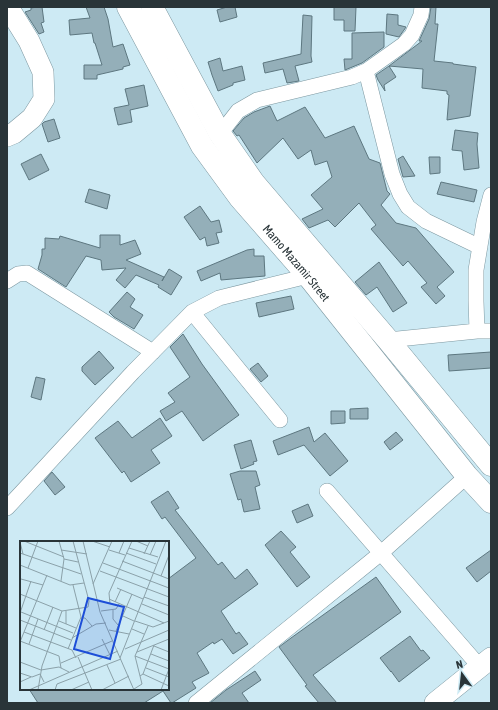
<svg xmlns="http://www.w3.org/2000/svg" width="498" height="710" font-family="'Asap Condensed',sans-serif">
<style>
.building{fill:#94afb9;stroke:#5d7780}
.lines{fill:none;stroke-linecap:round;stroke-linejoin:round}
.street-casing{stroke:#7d98a1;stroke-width:16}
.secondary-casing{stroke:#7d98a1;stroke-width:22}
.primary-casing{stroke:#7d98a1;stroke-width:23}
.street{stroke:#fff;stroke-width:15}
.secondary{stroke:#fff;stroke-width:21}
.primary{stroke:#fff;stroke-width:22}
.labels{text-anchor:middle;stroke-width:3;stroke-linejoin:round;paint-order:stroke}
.street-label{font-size:12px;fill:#293438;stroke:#cdeaf4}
.inset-road{fill:none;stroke:#8ba1a9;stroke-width:1}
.view{fill:#1d4ed8;fill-opacity:0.15;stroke:#1d4ed8;stroke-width:2}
.inset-edge{fill:none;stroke:#293438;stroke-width:2}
</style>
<rect width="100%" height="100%" fill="#cdeaf4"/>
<path class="building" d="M 37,7 L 42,7 L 44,22 L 41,23 L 44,32 L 39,34 L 25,12 L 31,10 L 31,8 Z
M 86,7 L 104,7 L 108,19 L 113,47 L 123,44 L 130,65 L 123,67 L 123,69 L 97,75 L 97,79 L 84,79 L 84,65 L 102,65 L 95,43 L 94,43 L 92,33 L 70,35 L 69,20 L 90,18 Z
M 227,7 L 235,7 L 237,17 L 220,22 L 217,10 Z
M 334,7 L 356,7 L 355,31 L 344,31 L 344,20 L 334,20 Z
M 431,7 L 436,7 L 435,24 L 438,24 L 434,61 L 453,63 L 453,64 L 476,67 L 470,116 L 447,120 L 449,95 L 447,94 L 447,91 L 422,88 L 423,69 L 389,66 L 422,41 L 419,41 L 429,19 Z
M 387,14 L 398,15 L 398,25 L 406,27 L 404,30 L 399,37 L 386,34 Z
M 303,15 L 312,16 L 311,56 L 312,62 L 295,66 L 299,81 L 287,83 L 283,69 L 265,73 L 263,63 L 301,54 Z
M 384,32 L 384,47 L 362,63 L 345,70 L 344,59 L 352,59 L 352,33 Z
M 220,58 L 223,71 L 242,66 L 245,80 L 233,83 L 233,85 L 218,91 L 212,75 L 208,62 Z
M 389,66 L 396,77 L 384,85 L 385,91 L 378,80 L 376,75 Z
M 144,85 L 148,106 L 130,110 L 132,122 L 118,125 L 114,108 L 129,105 L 125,89 Z
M 270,106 L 277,121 L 305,107 L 325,138 L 354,126 L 369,159 L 380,163 L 387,191 L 390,194 L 381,205 L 396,223 L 416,228 L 454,272 L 437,287 L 445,296 L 436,304 L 421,287 L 427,283 L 408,261 L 403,266 L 371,229 L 376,225 L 359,203 L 335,227 L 328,220 L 309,228 L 302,219 L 323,209 L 311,195 L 332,177 L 327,161 L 315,165 L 311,150 L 298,159 L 283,138 L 257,163 L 239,135 L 237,136 L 233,131 L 244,118 L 254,112 Z
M 54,119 L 60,138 L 48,142 L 42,124 L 44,122 Z
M 455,130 L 478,133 L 477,144 L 479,168 L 464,170 L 462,151 L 452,150 Z
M 41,154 L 49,170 L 29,180 L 21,164 Z
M 403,156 L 415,176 L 403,177 L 398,159 Z
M 429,157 L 440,157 L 440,173 L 430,174 Z
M 441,182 L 477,190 L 474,202 L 437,194 Z
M 89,189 L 110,195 L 107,209 L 85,202 Z
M 200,206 L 211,222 L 219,220 L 222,232 L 216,233 L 219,243 L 207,246 L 205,237 L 200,240 L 184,217 Z
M 100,235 L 120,235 L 120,245 L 135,240 L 141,254 L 126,260 L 164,277 L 162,281 L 169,269 L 182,277 L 171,295 L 158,287 L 159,285 L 136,275 L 125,288 L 116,280 L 126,268 L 102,270 L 101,260 L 86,256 L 66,287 L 38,269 L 42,255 L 42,249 L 45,249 L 45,238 L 59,239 L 60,236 L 100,248 Z
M 254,249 L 254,256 L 264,256 L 265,276 L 221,280 L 220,273 L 201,281 L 197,271 L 247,250 Z
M 379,262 L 407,303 L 393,312 L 377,287 L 366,295 L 355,282 Z
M 127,292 L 135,299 L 130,307 L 143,315 L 134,329 L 114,317 L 109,312 Z
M 291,296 L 294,309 L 259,317 L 256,303 Z
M 183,334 L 202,364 L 239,415 L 203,441 L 182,411 L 166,421 L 160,411 L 175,402 L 168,393 L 190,377 L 170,347 Z
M 99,351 L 114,368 L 95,385 L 82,371 L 82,367 Z
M 491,352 L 491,368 L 449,371 L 448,355 Z
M 258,363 L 268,376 L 261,382 L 250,369 Z
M 36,377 L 45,379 L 41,400 L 31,397 Z
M 368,408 L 368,419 L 350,419 L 350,409 Z
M 331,411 L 345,411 L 345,423 L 331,424 Z
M 160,418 L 172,436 L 151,450 L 160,463 L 131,482 L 124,471 L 122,473 L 95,438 L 118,421 L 132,438 Z
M 309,427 L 314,442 L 325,433 L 348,461 L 330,476 L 304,445 L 278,455 L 273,441 Z
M 396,432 L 403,440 L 390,450 L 384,442 Z
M 251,440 L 257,461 L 253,462 L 254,464 L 241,469 L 234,445 Z
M 240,471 L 256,471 L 260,485 L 255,487 L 260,509 L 244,512 L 241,499 L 238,500 L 230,474 Z
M 52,472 L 65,487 L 55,495 L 44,481 Z
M 168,491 L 179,508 L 175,510 L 218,565 L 222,562 L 235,579 L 247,569 L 258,584 L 221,611 L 236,634 L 239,632 L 248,644 L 233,654 L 222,639 L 214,644 L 213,642 L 197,653 L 209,673 L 192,682 L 196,688 L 172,703 L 171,703 L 163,691 L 144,703 L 38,703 L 29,689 L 168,689 L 168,579 L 196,558 L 165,517 L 162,519 L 151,502 Z
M 308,504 L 313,516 L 297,523 L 292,511 Z
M 281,531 L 296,547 L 290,552 L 310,577 L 297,587 L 265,545 Z
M 491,550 L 491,571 L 477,582 L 466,568 Z
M 376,577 L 401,612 L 313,675 L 337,703 L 319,703 L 305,686 L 307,685 L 279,647 L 291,638 Z
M 410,636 L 421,651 L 423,650 L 430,658 L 399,682 L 391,671 L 391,672 L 380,658 Z
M 255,671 L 261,680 L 242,693 L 249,703 L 210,703 L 226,690 Z"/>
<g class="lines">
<defs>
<path id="street" d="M 366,71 L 392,174 L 400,194 L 408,207 L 426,221 L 480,247
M 220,134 L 238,111 L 257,100 L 352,77 L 366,71 L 404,44 L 412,35 L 421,15 L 422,7
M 7,281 L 18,274 L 27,273 L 153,352
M 192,312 L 280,420
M 477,331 L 476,301 L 476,270 L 484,222 L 491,195
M 388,340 L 477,331 L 491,331
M 327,491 L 480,667
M 7,508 L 133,372 L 192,312 L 219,298 L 308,276 L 315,271
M 196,703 L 381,553 L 467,476"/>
<path id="secondary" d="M 7,136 L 14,133 L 32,118 L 44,99 L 43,72 L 29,41 L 8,7
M 435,703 L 491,658"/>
<g id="primary">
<path id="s1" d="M 128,7 L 202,146 L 240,198 L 308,276 L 467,476 L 491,502"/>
<path d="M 152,7 L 220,134 L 254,183 L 388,340 L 491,465"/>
</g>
</defs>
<use href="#street" class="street-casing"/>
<use href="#secondary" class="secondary-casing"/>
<use href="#primary" class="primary-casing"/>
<use href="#street" class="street"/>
<use href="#secondary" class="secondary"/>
<use href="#primary" class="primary"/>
</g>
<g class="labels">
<g class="street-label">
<text dy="4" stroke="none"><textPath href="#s1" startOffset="308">Mamo Mazamir Street</textPath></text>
</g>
</g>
<g transform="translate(20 541)">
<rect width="149" height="149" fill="#cdeaf4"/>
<path class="inset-road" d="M 4,0 L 44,16M 39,0 L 44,18 L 41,40M 63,0 L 80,71 L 114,149M 72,0 L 90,6M 116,0 L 128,5M 0,1 L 3,13M 109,7 L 138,16M 41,9 L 67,13M 89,9 L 105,14M 0,12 L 61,33M 99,12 L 104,0M 106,12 L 136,23M 124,13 L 130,0M 130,14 L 136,0M 44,18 L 58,21M 102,20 L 149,38M 83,22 L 149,47M 0,24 L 50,44 L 64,42M 8,27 L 18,0M 80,30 L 149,56M 141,35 L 149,14M 1,38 L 23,44M 73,43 L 92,0M 97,47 L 123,58M 0,53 L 42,70 L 68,66 L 69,60 L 53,0M 124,56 L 149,65M 89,58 L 144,82M 95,61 L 101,48M 90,63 L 89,52 L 112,0M 122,63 L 149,74M 93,69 L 93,78 L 98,84M 46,70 L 46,83M 81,70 L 96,68 L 99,63M 1,71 L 53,92M 0,72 L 11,40M 103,75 L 114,80M 61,77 L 65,77 L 72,85M 0,79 L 51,99M 39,80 L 56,87M 115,80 L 133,86 L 149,80M 112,88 L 124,93M 24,89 L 33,66M 89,89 L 109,93M 96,90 L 112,53M 4,91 L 52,109 L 56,117M 52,97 L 76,83 L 86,82M 82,98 L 90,114M 0,100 L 39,115 L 41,127M 0,101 L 27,34M 9,103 L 18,78M 134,105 L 149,111M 48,108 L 61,76 L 53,44M 105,108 L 149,89M 117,111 L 149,98M 131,113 L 149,120M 115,115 L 149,128M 58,116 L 72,149M 100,117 L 146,0M 0,121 L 21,129 L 39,126 L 49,131M 41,122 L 92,100M 87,124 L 95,142M 126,127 L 149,136M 0,132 L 12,136 L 20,133 L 24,141M 123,133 L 149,145M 120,135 L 123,133 L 134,104M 0,141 L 11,136M 114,148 L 122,143 L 115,115 L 128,85M 9,149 L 98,110M 18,149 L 22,125 L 42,70M 35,149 L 37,143 L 101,118M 51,149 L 69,141M 82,149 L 109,135M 141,149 L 149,128"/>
<path class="view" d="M 68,57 L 104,66 L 90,118 L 54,108 Z"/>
<rect width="149" height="149" class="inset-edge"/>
</g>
<rect width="498" height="710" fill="none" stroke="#293438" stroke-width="16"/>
<g transform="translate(462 674) rotate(345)" stroke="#cdeaf4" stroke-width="3" paint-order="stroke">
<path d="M0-3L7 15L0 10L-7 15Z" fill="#293438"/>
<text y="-6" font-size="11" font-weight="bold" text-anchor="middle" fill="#293438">N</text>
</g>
</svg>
